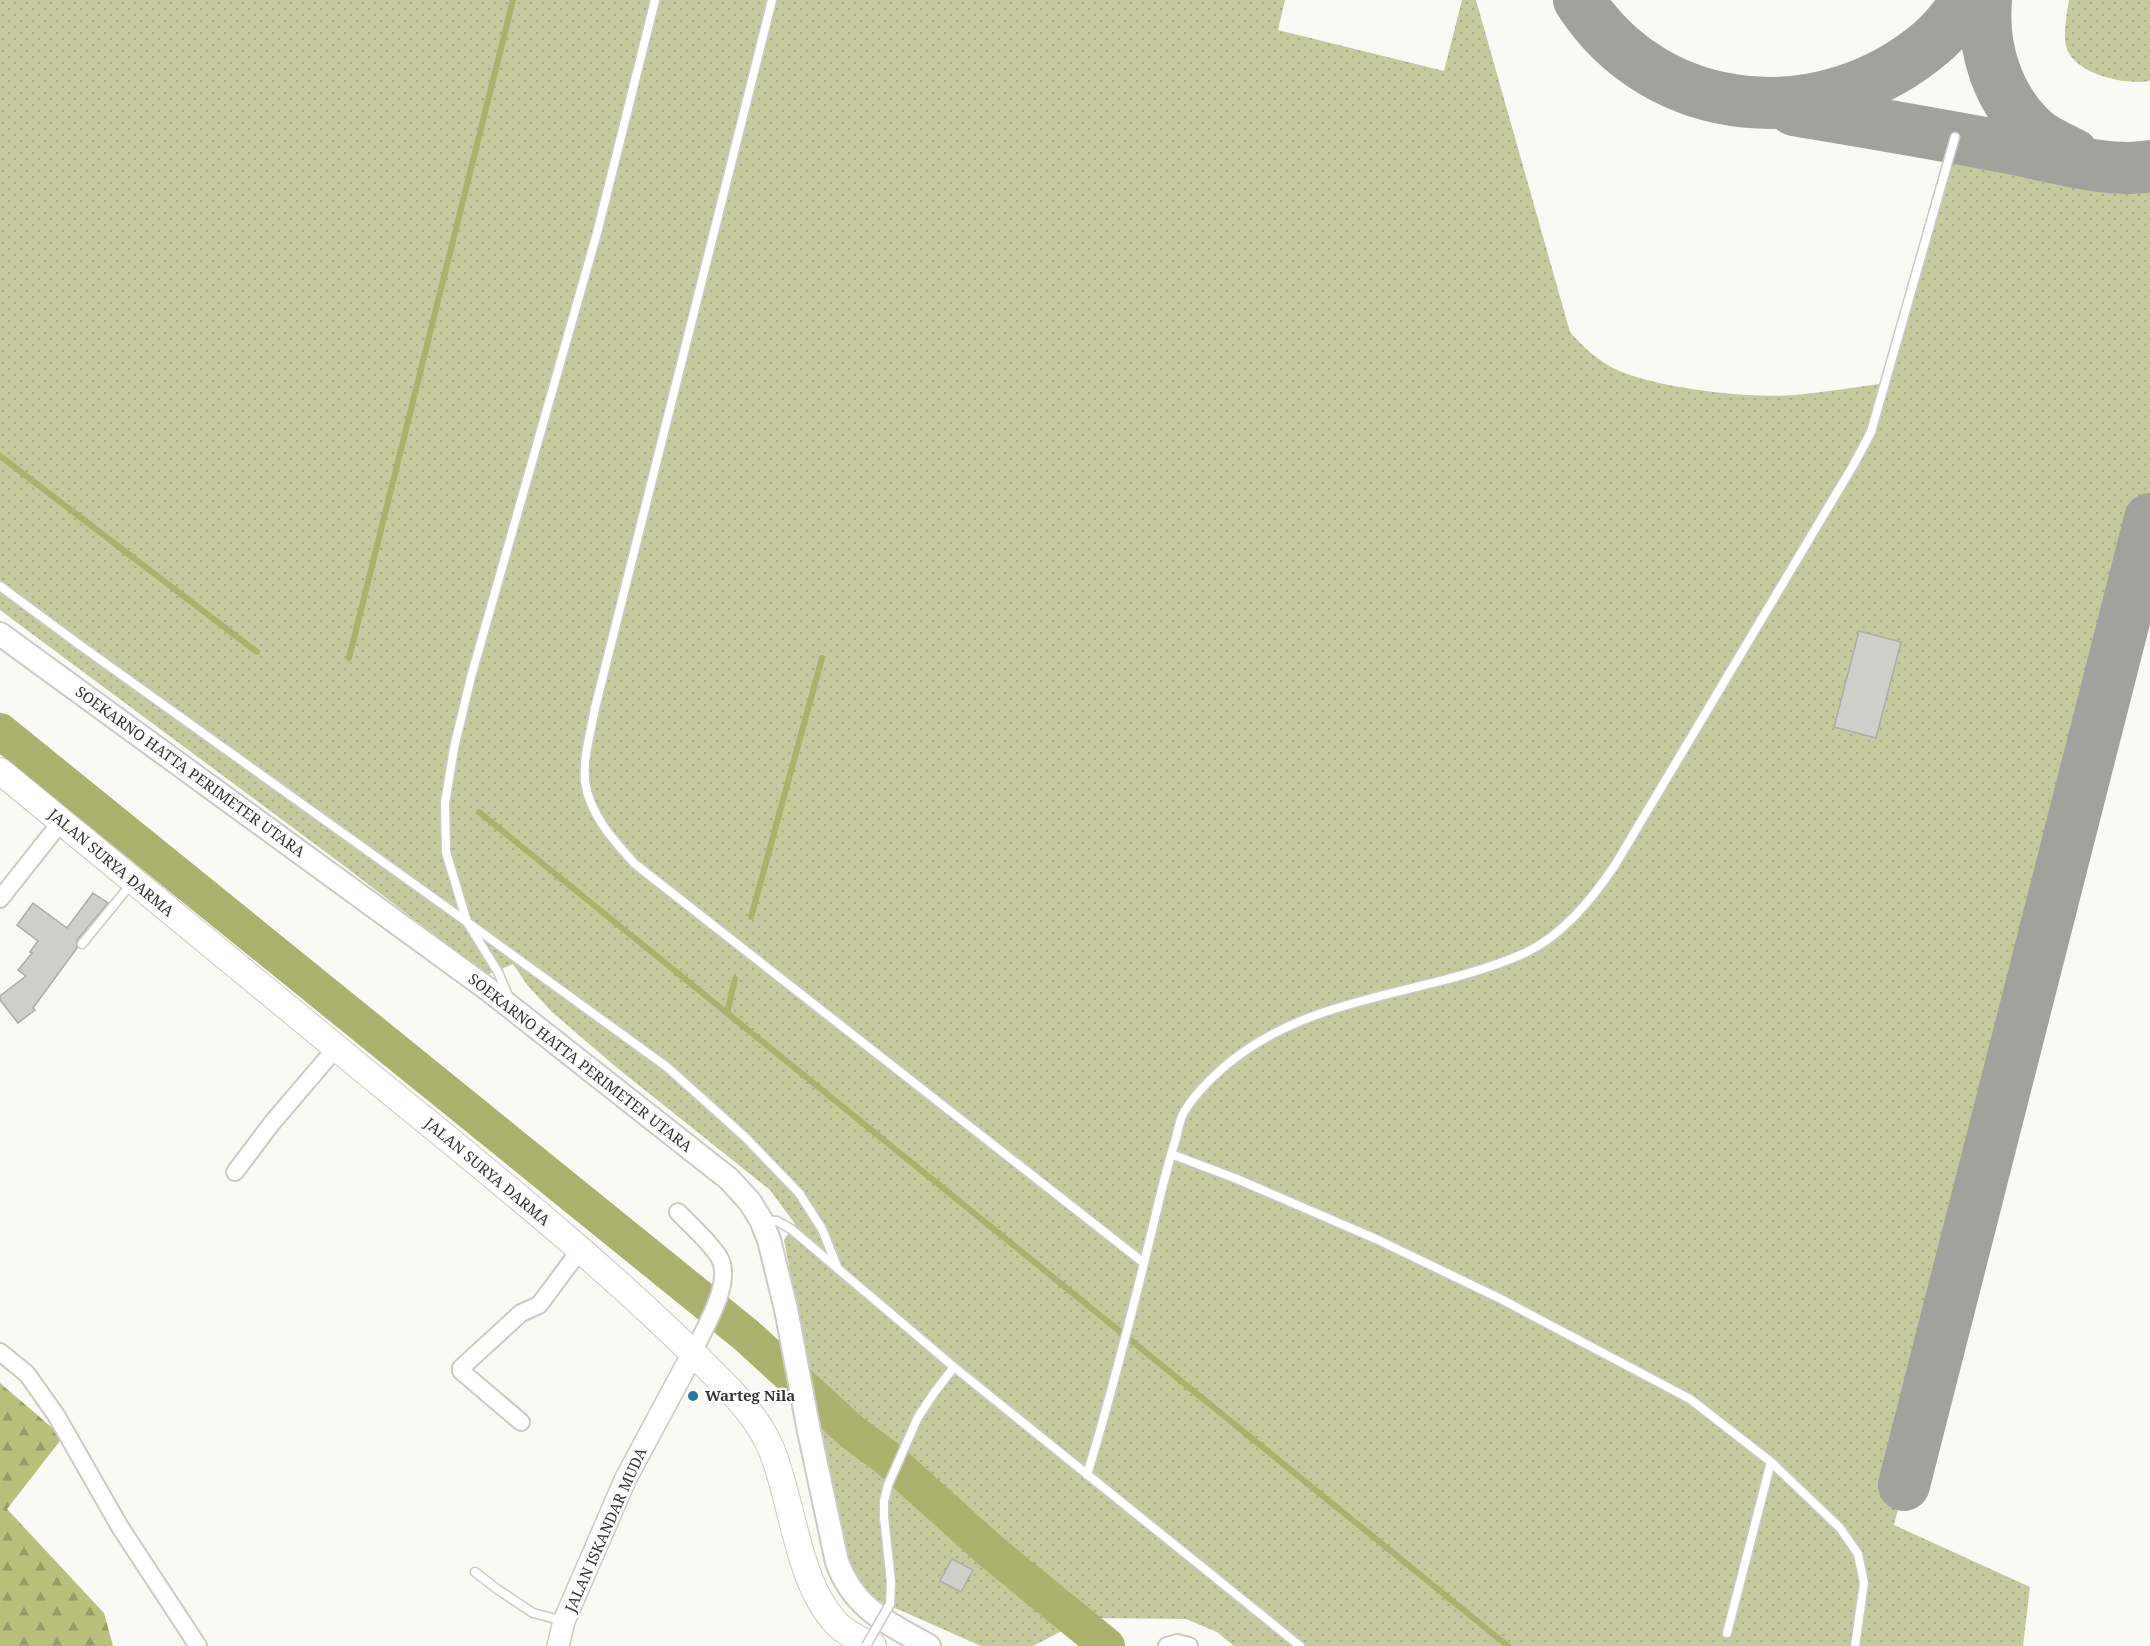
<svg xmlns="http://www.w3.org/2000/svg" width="2150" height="1646" font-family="'Noto Serif',serif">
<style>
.grass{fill:url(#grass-dots)}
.forest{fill:url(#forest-firs)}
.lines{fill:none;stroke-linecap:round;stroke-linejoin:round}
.stream{stroke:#abb26d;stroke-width:6}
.river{stroke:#abb26d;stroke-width:36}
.taxiway{stroke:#a1a29c;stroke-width:52}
.building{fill:#cecfc8;stroke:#abaca5;stroke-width:1.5}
.service-casing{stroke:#cacbc4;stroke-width:11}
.minor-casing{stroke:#cacbc4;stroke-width:20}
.tertiary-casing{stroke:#cacbc4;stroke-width:24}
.secondary-casing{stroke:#cacbc4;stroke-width:26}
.primary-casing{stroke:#cacbc4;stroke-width:28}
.service{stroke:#fff;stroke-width:8}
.minor{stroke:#fff;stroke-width:16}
.tertiary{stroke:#fff;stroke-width:21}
.secondary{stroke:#fff;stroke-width:22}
.primary{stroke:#fff;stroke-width:26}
.service-bridge-casing{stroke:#cacbc4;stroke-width:11;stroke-linecap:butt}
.service-bridge{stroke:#fff;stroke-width:8}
.poi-dot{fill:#2478a8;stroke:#fffffe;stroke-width:2}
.labels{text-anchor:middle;stroke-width:4.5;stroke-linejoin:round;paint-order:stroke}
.street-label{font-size:15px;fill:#343432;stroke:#fffffe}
.poi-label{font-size:15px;font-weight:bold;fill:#343432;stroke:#fffffe;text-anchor:start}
</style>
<defs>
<pattern id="grass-dots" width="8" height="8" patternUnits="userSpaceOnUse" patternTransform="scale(1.5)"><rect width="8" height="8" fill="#c4ca9b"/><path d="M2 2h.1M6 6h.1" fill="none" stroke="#a9ae86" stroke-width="1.8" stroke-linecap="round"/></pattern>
<pattern id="forest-firs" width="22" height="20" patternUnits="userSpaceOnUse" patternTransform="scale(1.5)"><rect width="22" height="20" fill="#b9c07b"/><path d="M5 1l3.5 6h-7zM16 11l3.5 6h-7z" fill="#979d65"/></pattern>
</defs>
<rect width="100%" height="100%" fill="#f9faf3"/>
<path class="grass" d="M 0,0 L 1285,0 L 1278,30 L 1444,71 L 1462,0 L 1476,0 L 1570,332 C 1583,347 1597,360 1615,369 C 1654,388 1752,399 1795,395 C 1825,392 1856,387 1886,383 L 1955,137 L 2102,165 L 2148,191 L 2150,193 L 2150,519 L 1894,1525 L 2030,1587 L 2023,1646 L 1234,1646 L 1217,1632 L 1186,1619 L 1087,1618 L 1033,1646 L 981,1646 L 877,1600 L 850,1583 L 841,1543 L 784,1240 L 795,1224 L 770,1190 L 616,1067 L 552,1012 L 528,986 L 513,964 L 487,975 L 339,862 L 0,610 Z
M 2069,0 L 2150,0 L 2150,81 C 2125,85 2074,75 2066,46 C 2063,36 2067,11 2069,0 Z"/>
<path class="forest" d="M 0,1383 L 63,1437 L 7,1509 L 104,1613 L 113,1646 L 0,1646 Z"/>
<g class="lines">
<path class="stream" d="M 0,456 L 257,652
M 349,658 L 513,0
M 479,812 L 1508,1646
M 751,917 L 822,658
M 727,1013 L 735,979"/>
<path class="river" d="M 0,731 L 746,1335 L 852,1432 L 886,1457 L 993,1553 L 1107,1646"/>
<path class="taxiway" d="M 1579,0 C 1658,123 1825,134 1932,42 C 1946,30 1957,15 1968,0
M 1986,0 C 1982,49 1997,97 2033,131 C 2044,141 2060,148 2073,154
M 1794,110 C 1866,122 1938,134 2010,148 C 2051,156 2110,174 2150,166
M 1904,1485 L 2150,519"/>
</g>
<path class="building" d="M 1859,631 L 1901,642 L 1876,738 L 1834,727 Z
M 93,893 L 108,903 L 77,940 L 77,948 L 33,1008 L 35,1010 L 18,1023 L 0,1000 L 0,996 L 26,976 L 18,970 L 32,953 L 30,952 L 38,941 L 17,925 L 33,903 L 67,928 Z
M 952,1559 L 973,1570 L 961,1592 L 940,1581 Z"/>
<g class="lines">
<defs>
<path id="service" d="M 655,0 L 597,233 L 471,677 L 454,748 L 445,803 L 446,852 L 467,922 L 667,1067 L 745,1137 L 799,1193 L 822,1229 L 838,1269
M 772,0 L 595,708 C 591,731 583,757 585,781 C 589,814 614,841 635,864 L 1144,1263
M 0,586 L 77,643 L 467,922 L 498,972 L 509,998
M 82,944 L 131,884
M 1171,1154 L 1237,1179 L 1376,1239 L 1501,1299 L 1690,1399 L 1771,1462 L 1840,1528 L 1858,1554 L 1864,1583 L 1855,1646
M 765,1220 L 777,1221 L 791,1229 L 954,1367 L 1300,1646
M 1087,1475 C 1112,1393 1133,1309 1153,1226 C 1160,1196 1167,1167 1176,1138 C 1178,1129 1180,1119 1184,1112 C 1196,1092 1212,1077 1230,1062 C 1315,993 1428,996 1525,953 C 1563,935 1592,899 1615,865 L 1854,464 L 1871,432 L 1955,137
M 475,1572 L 497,1589 L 533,1613 L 564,1621
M 890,1604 L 891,1582 L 884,1517 L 884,1501 L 888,1485 L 918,1417 L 934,1393 L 954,1367
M 1727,1633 L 1771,1462"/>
<path id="minor" d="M 0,899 L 61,822
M 235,1172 L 272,1123 L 336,1048
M 678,1212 C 690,1225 709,1241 719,1257 C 734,1282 704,1328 693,1353
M 0,1352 L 27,1374 L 56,1415 L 120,1527 L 198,1646
M 521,1422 L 461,1371 L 461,1368 L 521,1313 L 539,1305 L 580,1250
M 1167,1646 L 1177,1643 L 1189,1646"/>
<path id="tertiary" d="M 558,1646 L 564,1621 L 626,1478 L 693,1353"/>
<path id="secondary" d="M 0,634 L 489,990 L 729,1179 L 750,1202 L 761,1220 L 769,1240 L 786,1309 L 809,1431 L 837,1562 C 854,1609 888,1623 929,1646"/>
<path id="primary" d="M 0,771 C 122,872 244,973 367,1073 C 490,1173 614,1272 725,1385 C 743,1403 759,1422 770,1446 C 793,1499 796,1580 836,1623 C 845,1633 861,1640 873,1646"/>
</defs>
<use href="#service" class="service-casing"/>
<use href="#minor" class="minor-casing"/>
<use href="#tertiary" class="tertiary-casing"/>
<use href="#secondary" class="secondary-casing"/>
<use href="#primary" class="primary-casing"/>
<use href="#service" class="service"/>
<use href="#minor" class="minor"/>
<use href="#tertiary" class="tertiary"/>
<use href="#secondary" class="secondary"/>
<use href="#primary" class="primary"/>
<defs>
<path id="service-bridge" d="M 866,1646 L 890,1604"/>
</defs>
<use href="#service-bridge" class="service-bridge-casing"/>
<use href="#service-bridge" class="service-bridge"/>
</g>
<circle class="poi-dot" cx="693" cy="1396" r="6"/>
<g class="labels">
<g class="street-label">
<text transform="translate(190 772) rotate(36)" y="5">SOEKARNO HATTA PERIMETER UTARA</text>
<text transform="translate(111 863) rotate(40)" y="5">JALAN SURYA DARMA</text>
<text transform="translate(580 1063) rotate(38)" y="5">SOEKARNO HATTA PERIMETER UTARA</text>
<text transform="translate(487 1172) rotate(40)" y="5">JALAN SURYA DARMA</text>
<text transform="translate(606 1530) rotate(-66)" y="5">JALAN ISKANDAR MUDA</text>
</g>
<g class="poi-label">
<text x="705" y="1401">Warteg Nila</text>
</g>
</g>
</svg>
